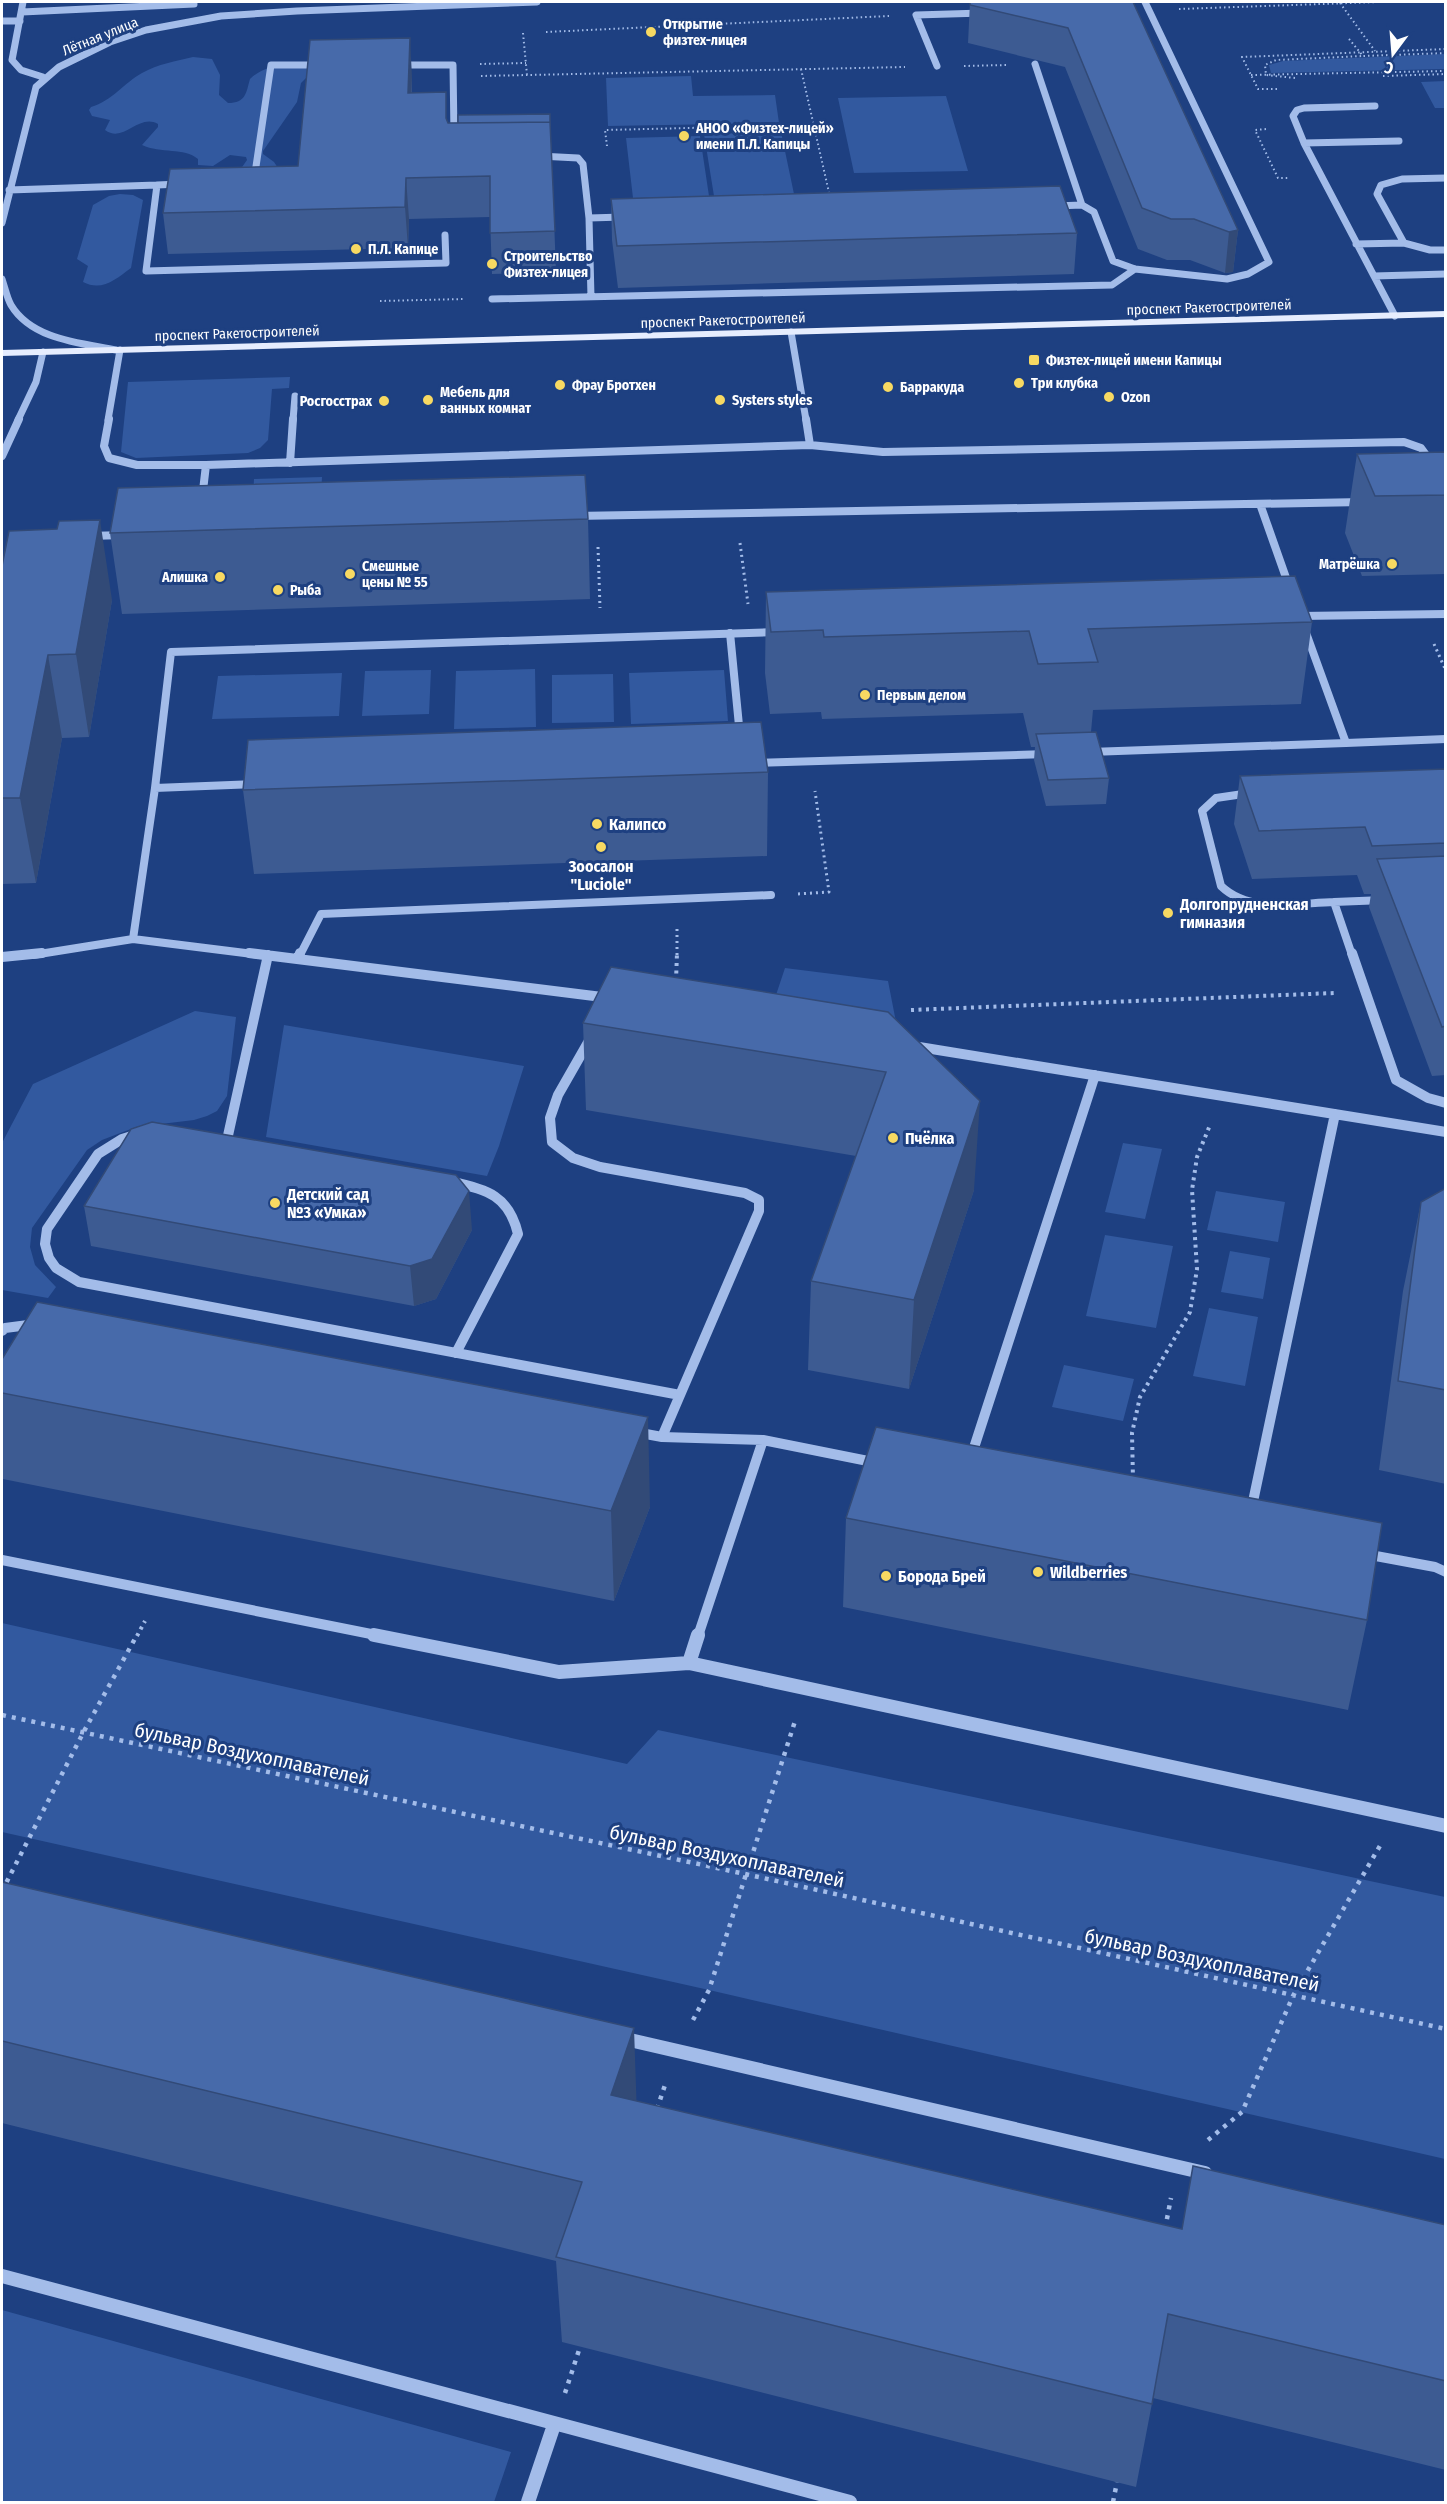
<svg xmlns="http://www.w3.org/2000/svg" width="1447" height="2504" font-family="'Fira Sans Condensed',sans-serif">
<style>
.green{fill:#32599f}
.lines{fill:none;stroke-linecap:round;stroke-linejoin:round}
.path-far3{stroke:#a3bce9;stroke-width:2;stroke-dasharray:1.5 3;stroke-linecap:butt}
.path-far2{stroke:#a3bce9;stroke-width:3;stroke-dasharray:2 4;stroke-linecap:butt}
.path-far1{stroke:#a3bce9;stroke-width:4;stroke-dasharray:3 4.5;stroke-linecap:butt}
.path{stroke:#a3bce9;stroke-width:4.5;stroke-dasharray:4 6;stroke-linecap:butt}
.minor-far3{stroke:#a3bce9;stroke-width:7}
.minor-far2{stroke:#a3bce9;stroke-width:8}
.minor-far1{stroke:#a3bce9;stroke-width:10}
.minor{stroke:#a3bce9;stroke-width:14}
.major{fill:#e6edfe;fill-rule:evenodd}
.wall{fill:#3d5b92}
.shaded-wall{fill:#324a77}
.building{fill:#476aaa;stroke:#324a77;stroke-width:1.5}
.poi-dot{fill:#f7d962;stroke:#1e4081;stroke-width:2}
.labels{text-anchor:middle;stroke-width:6;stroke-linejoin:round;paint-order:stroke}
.far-poi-label{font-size:14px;font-weight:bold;fill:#fff;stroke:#1e4081;text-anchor:start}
.far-street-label{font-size:14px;fill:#fff;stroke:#1e4081}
.poi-label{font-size:16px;font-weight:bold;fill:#fff;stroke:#1e4081;text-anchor:start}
.near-street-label{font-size:20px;fill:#fff;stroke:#1e4081}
</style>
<rect width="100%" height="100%" fill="#1e4081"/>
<path class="green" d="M 1445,54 L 1445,69 L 1271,73 L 1269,65 L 1283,61 Z
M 193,57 L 212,59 L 220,75 L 219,95 L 228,103 C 246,103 246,93 250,79 C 266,63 288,65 309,67 L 307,77 L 301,83 L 297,102 L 263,151 L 263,154 L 274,162 L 278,168 L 240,170 L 247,160 L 246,157 L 230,155 L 213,166 L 198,165 L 198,159 C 184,147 161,154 142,145 L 158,127 L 158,124 C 138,113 124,144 105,130 L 110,120 L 92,116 L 89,110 L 91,107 C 112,101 124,83 142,73 C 158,64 176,61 193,57 Z
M 691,76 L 693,96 L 775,95 L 779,123 L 608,126 L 606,78 Z
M 1445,81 L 1445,108 L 1435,108 L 1421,82 Z
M 946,96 L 968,171 L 854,173 L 838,98 Z
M 781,132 L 794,194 L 714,196 L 704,134 Z
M 700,136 L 709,196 L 633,198 L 626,138 Z
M 120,194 L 133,195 L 143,200 L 131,268 C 116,279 102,292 83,282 L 88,266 L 77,259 L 93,205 L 109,196 Z
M 290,377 L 289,388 L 272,389 L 268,440 L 260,448 L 248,453 L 136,458 L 121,452 L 128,382 Z
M 322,477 L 321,495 L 253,498 L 254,479 Z
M 535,669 L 536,727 L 454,729 L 456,671 Z
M 431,670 L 429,714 L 362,716 L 365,671 Z
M 724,670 L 728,721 L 631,724 L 629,673 Z
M 342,673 L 339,716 L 212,719 L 218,676 Z
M 613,674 L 614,722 L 552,723 L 552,675 Z
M 785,968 L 888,981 L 896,1022 L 774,1001 Z
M 195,1011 L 236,1017 L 227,1096 L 217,1111 L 207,1116 L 194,1120 L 136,1127 L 102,1140 L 87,1150 L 32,1228 L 30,1247 L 35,1265 L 56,1287 L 48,1298 L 2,1290 L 2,1143 L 33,1084 Z
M 284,1025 L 524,1066 L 499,1146 L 487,1176 L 266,1137 Z
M 1123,1143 L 1162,1149 L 1145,1219 L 1105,1212 Z
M 1216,1191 L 1285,1202 L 1278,1242 L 1207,1230 Z
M 1105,1235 L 1173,1246 L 1156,1328 L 1086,1316 Z
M 1230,1251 L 1270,1258 L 1263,1299 L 1221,1292 Z
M 1209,1308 L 1258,1317 L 1245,1386 L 1193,1376 Z
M 1064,1365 L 1134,1379 L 1123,1421 L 1052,1407 Z
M 2,1623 L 627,1764 L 658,1730 L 1445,1897 L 1445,2159 L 709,1990 L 2,1832 Z
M 2,2310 L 511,2452 L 494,2502 L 2,2502 Z"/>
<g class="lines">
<path class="path-far3" d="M 1340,3 L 1375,51
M 1179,9 L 1379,2
M 546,32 L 889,16
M 523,33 L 527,75
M 1349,39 L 1363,56 L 1446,53
M 480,64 L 526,63
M 964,66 L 1007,65
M 801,69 L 830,197
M 1251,75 L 1446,71
M 481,76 L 905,67
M 1383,76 L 1446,74
M 1295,78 L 1266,75 L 1265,65 L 1276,60 L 1363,56
M 1277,89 L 1258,89 L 1242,57 L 1446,49
M 1266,129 L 1255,130 L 1278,178 L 1290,178
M 607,146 L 605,130 L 814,125
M 380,301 L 464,299"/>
<path class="path-far2" d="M 740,543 L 748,604
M 598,547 L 600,608
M 1434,644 L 1446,671
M 798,894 L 829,892 L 815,791
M 677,955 L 677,929"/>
<path class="path-far1" d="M 676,981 L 677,953
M 911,1010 L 1334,993
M 1133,1480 L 1132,1433 L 1140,1397 L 1190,1312 L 1197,1269 L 1192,1190 L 1197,1157 L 1210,1125
M 137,1636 L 145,1621"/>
<path class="path" d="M 2,1715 L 745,1874 L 1446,2029
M 2,1891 L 83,1733 L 137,1635
M 693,2020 L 709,1990 L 796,1718
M 657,2109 L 666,2082
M 1208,2140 L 1242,2112 L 1293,1996 L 1381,1844
M 1165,2229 L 1171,2198
M 565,2393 L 580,2347
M 1113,2502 L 1117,2482"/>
<path class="minor-far3" d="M 23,2 L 12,60 L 21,70 L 43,77
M 22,12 L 194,4
M 2,21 L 20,21
M 1035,64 L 1082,205
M 397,65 L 453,65 L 454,135
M 937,66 L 916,15 L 983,13
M 1375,106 L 1304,108 L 1297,110 L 1293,116 L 1304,143 L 1395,316
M 1304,143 L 1399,141
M 539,156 L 578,158 L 583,164 L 589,218
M 254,180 L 271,65 L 322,65
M 157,185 L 180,184
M 9,190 L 157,185 L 146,271 L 446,263 L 445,235
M 1055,206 L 1082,205 L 1094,212 L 1113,261 L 1135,269 L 1227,279 L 1248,274 L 1269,262 L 1145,2
M 2,223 L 36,87 L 59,67 L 110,42 L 146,30 L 221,16 L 297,11 L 537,2
M 1404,243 L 1430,250 L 1446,250
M 1356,244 L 1404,243 L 1377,194 L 1381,185 L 1402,179 L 1446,178
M 1374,276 L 1446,274
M 2,279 C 5,288 7,298 11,305 C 32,340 81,343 116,350
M 591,297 L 589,218 L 623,217
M 492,299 L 1112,285 L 1135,269
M 791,332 L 806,420
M 18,420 L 36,382 L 43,352
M 108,420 L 120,350
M 293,420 L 295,396"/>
<path class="minor-far2" d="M 109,419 L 104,446 L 109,458 L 137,465 L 206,465 L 810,445 L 806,419
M 810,445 L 883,452 L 1404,442 L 1421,448 L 1432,463
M 2,456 L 19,419
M 290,463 L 293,419
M 202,499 L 206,465
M 1260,504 L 1290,589
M 574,516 L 1363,502
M 89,536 L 124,535
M 1299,612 L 1300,616 L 1446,614
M 730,633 L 740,736
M 1346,743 L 1446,739
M 1090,752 L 1346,743 L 1305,630
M 754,763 L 1047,754
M 155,788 L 171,652 L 777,632
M 1250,793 L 1216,798 L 1202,811 L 1221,886 C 1250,914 1297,903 1334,902 L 1352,955
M 1334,902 L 1384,900
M 133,939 L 155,788 L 259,784
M 33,955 L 133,939 L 261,955
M 300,955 L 321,914 L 771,895"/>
<path class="minor-far1" d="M 249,953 L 610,998
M 1352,953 L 1396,1080 L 1428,1098 L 1446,1103
M 2,957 L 42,953
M 298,958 L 300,953
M 590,1039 L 558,1095 L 550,1118 L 552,1142 L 573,1158 L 600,1167 L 745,1193 L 759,1200 L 759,1211 L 662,1437
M 913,1046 L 1446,1132
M 138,1134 L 122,1139 L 98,1154 L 47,1229 L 45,1244 L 49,1258 L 56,1268 L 79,1282 L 680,1395
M 227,1140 L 268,955
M 452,1182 C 487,1189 509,1196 518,1234 L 456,1353
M 2,1331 L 5,1328 L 36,1324
M 635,1432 L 662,1437 L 763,1440 L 878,1463
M 971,1457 L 1095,1075
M 1251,1511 L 1335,1114
M 1365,1554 L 1435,1567 L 1446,1572
M 2,1560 L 381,1636
M 698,1636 L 763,1440"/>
<path class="minor" d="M 374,1635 L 559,1672 L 689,1663 L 1446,1826
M 689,1663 L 698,1635
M 621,2038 L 1205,2173
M 2,2276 L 850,2502
M 528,2502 L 554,2425"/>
<path class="major" d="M 1446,311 L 1446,317 L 2,356 L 2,350 Z"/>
</g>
<path class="wall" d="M 970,2 L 1133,2 L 1238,230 L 1233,272 L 1225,273 L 1190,260 L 1167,260 L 1138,249 L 1065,67 L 968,43 Z
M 412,77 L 412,93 L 448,123 L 458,123 L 550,114 L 556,272 L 492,274 L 490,217 L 409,219 L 408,248 L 168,254 L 163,213 L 298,166 Z
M 611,199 L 1077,233 L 1074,274 L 618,288 L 612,240 Z
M 1446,452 L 1446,574 L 1362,576 L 1345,533 L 1357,454 Z
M 588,519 L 590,599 L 122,614 L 110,533 Z
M 2,566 L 112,600 L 89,737 L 62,738 L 36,883 L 2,884 Z
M 766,592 L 1312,622 L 1301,704 L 1093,710 L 1091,732 L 1109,778 L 1106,804 L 1046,806 L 1034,760 L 1035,747 L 1031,747 L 1023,713 L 822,719 L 821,712 L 770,714 L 765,673 Z
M 1446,769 L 1446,1075 L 1432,1076 L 1369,907 L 1371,894 L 1364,894 L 1357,875 L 1252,879 L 1234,824 L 1240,776 Z
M 768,772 L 767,856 L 254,874 L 243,790 Z
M 888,1012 L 974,1190 L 909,1389 L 808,1370 L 811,1281 L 856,1156 L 586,1110 L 583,1023 Z
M 1446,1188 L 1446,1484 L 1379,1470 L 1403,1291 L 1421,1202 Z
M 84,1206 L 472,1230 L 436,1299 L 414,1306 L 91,1246 Z
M 2,1359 L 650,1507 L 614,1601 L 3,1479 L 2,1474 Z
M 846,1518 L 1367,1620 L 1348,1710 L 843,1607 Z
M 2,1882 L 636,2101 L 1182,2229 L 1193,2166 L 1446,2225 L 1446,2470 L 1153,2398 L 1136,2487 L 562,2342 L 556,2261 L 2,2123 Z"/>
<path class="shaded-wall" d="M 410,38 L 412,77 L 410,132 L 408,93 Z
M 406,178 L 409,219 L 408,248 L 405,207 Z
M 1238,230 L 1233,272 L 1225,273 L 1229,232 Z
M 100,520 L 112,600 L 89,737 L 76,654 Z
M 48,655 L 62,738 L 36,883 L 20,798 Z
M 980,1101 L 974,1190 L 909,1389 L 914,1300 Z
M 469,1191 L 472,1230 L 436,1299 L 414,1306 L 410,1266 Z
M 648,1417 L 650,1507 L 614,1601 L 611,1511 Z
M 634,2028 L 637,2116 L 611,2095 Z"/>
<path class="building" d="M 970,2 L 1133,2 L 1238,230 L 1229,232 L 1194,219 L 1171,219 L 1142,208 L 1068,28 L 970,5 Z
M 410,38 L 408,93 L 446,92 L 446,118 L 448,123 L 550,122 L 555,231 L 490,233 L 490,176 L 406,178 L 405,207 L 163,213 L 170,169 L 298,166 L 310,40 Z
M 550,114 L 550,122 L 458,123 L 458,115 Z
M 1060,186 L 1077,233 L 617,246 L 611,199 Z
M 1446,452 L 1446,495 L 1375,496 L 1357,454 Z
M 585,475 L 588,519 L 110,533 L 118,488 Z
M 100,520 L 76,654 L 48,655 L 20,798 L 2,798 L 2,566 L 9,531 L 57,529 L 59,521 Z
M 1295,576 L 1312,622 L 1088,629 L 1098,662 L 1038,664 L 1029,631 L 824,637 L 823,630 L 771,632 L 766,592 Z
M 761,722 L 768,772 L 243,790 L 248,740 Z
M 1096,732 L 1109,778 L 1048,780 L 1036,734 Z
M 1446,769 L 1446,843 L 1372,846 L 1365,827 L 1259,831 L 1240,776 Z
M 1446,856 L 1446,1026 L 1442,1027 L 1377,859 Z
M 611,967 L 888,1012 L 980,1101 L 914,1300 L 811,1281 L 886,1072 L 583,1023 Z
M 152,1122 L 456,1175 L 469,1191 L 432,1259 L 410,1266 L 84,1206 L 131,1129 Z
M 1446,1188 L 1446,1390 L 1398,1381 L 1421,1202 Z
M 37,1302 L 648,1417 L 611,1511 L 2,1393 L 2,1359 Z
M 876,1427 L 1382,1523 L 1367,1620 L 846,1518 Z
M 2,1882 L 634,2028 L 611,2095 L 1182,2229 L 1193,2166 L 1446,2225 L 1446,2381 L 1168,2314 L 1152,2404 L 556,2257 L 582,2182 L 2,2041 Z"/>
<g class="poi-dot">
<circle cx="651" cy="32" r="6"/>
<circle cx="684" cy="136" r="6"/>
<circle cx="356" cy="249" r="6"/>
<circle cx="492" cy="264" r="6"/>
<rect x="1028" y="354" width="12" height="12" rx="3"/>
<circle cx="1019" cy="383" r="6"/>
<circle cx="560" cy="385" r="6"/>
<circle cx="888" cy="387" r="6"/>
<circle cx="1109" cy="397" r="6"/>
<circle cx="428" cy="400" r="6"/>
<circle cx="720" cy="400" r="6"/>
<circle cx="384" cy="401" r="6"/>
<circle cx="1392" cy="564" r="6"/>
<circle cx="350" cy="574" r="6"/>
<circle cx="220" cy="577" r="6"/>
<circle cx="278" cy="590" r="6"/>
<circle cx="865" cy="695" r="6"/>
<circle cx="597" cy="824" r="6"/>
<circle cx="601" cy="847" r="6"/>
<circle cx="1168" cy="913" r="6"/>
<circle cx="893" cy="1138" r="6"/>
<circle cx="275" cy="1203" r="6"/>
<circle cx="1038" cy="1572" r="6"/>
<circle cx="886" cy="1576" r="6"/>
</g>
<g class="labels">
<g class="far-poi-label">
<text x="663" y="29">Открытие<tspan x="663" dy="16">физтех-лицея</tspan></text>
<text x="696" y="133">АНОО «Физтех-лицей»<tspan x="696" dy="16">имени П.Л. Капицы</tspan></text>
<text x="368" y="254">П.Л. Капице</text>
<text x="504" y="261">Строительство<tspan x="504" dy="16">Физтех-лицея</tspan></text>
<text x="1046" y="365">Физтех-лицей имени Капицы</text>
<text x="1031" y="388">Три клубка</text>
<text x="572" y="390">Фрау Бротхен</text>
<text x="900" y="392">Барракуда</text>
<text x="440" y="397">Мебель для<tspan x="440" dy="16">ванных комнат</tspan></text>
<text x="1121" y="402">Ozon</text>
<text x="732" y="405">Systers styles</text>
<text x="372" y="406" text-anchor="end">Росгосстрах</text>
<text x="1380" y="569" text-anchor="end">Матрёшка</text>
<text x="362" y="571">Смешные<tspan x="362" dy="16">цены № 55</tspan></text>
<text x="208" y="582" text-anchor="end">Алишка</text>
<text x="290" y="595">Рыба</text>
<text x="877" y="700">Первым делом</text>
</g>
<g class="far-street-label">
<text transform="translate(100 36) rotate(-22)" y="5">Лётная улица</text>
<text transform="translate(1209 307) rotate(-2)" y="5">проспект Ракетостроителей</text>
<text transform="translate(723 320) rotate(-2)" y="5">проспект Ракетостроителей</text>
<text transform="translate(237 333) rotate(-2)" y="5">проспект Ракетостроителей</text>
</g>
<g class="poi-label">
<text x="609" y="830">Калипсо</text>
<text x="601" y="872" text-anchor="middle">Зоосалон<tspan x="601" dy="18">"Luciole"</tspan></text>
<text x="1180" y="910">Долгопрудненская<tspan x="1180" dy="18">гимназия</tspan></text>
<text x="905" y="1144">Пчёлка</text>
<text x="287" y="1200">Детский сад<tspan x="287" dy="18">№3 «Умка»</tspan></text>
<text x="1050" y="1578">Wildberries</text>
<text x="898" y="1582">Борода Брей</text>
</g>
<g class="near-street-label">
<text transform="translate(252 1754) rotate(12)" y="7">бульвар Воздухоплавателей</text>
<text transform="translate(727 1856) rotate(12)" y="7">бульвар Воздухоплавателей</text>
<text transform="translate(1202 1960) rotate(12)" y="7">бульвар Воздухоплавателей</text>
</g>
</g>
<rect width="1447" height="2504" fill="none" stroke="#ffffff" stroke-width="6"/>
<g transform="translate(1393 54) rotate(196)" stroke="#1e4081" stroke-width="4.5" paint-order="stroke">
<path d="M0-4.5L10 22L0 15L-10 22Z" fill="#ffffff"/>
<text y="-9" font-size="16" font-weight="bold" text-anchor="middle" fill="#ffffff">С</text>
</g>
</svg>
